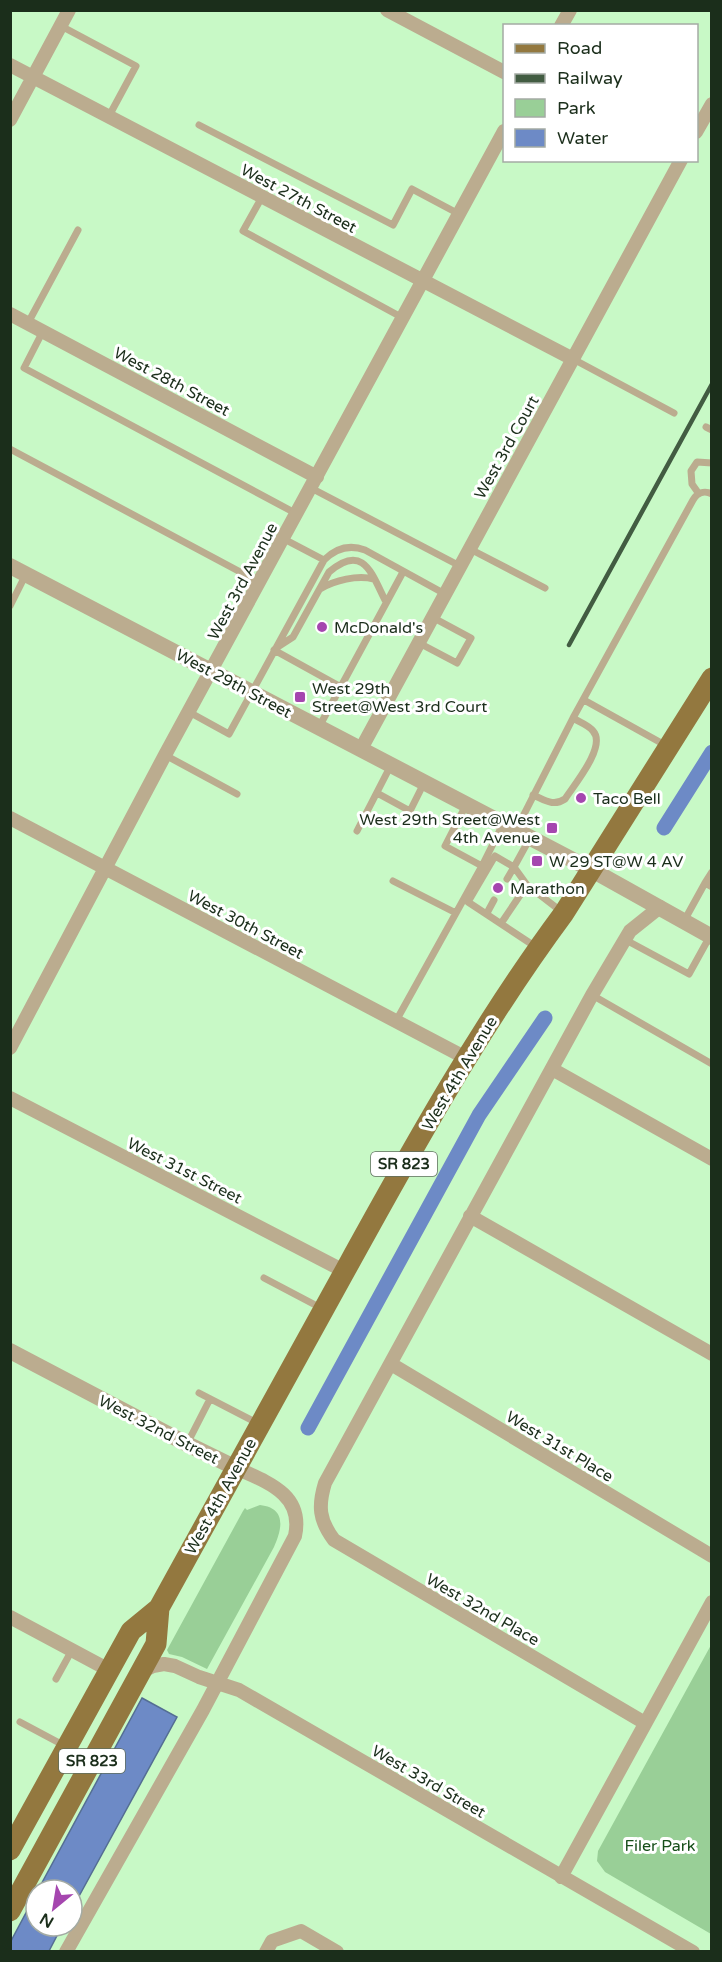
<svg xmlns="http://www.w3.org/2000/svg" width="722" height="1962" font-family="'Varela Round',sans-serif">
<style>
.green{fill:#99cf97}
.water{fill:#6d8ac6;stroke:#546e93;stroke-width:1.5}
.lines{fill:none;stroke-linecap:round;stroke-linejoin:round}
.canal{stroke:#6d8ac6;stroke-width:15}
.service{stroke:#bbac8f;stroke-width:7}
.minor{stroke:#bbac8f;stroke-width:14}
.tertiary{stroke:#bbac8f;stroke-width:16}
.primary{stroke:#93783f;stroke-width:21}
.rail{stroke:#425c42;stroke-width:4.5}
.poi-dot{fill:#a546af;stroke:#fff;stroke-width:2}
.labels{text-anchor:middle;stroke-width:6;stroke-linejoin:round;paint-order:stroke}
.shield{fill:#fff;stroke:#5f6d5f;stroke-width:1.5}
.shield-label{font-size:15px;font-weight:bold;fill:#1b2e1b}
.street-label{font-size:16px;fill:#1b2e1b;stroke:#fff}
.poi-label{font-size:16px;fill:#1b2e1b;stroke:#fff;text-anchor:start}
.park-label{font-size:16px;fill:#164e19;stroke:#fff}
</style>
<rect width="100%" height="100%" fill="#c8f9c6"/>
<path class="green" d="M 260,1505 C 287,1508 282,1529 274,1547 L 207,1669 L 182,1657 L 169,1654 L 167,1650 L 243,1511 L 245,1508 L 247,1510 Z
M 711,1645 L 711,1934 L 605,1872 L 597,1861 L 598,1851 Z"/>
<path class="water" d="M 142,1698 L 177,1717 L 72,1909 L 72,1890 L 38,1890 Z
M 36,1894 L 36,1926 L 62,1926 L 49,1951 L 11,1951 L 11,1941 Z"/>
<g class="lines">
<path class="canal" d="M 664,828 L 712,752
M 308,1428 L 479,1115 L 545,1018"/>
<path class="service" d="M 61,26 L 136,66 L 109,116
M 199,125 L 393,225 L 412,189 L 459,214
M 262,197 L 243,231 L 403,318
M 28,323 L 78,230
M 43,331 L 24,368 L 297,514
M 573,359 L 674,413
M 706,427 L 712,430
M 10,449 L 259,582
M 311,488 L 460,566
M 699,494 L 692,484 L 691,471 L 697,462 L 712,463
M 284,539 L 324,560
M 470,549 L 545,588
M 320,589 C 335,580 357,575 374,579
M 10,606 L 26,574
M 419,643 L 457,663 L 471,638 L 432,617
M 276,648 L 293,637 L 329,572 C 364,542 372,575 386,602
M 274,650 L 341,687
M 584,700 L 665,745
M 189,712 L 229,734 L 324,560 C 336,548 349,544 365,550 L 445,594
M 319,727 L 403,572
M 165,755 L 237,794
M 377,793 L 410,811 L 424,783
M 533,795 C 545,800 553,807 565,799 C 574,785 607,746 593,731 C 589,725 579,722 573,718
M 466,805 L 445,846 L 482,866 L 503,824
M 516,830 L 573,718 L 693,500 C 697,493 704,490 712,494
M 357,831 L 391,765
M 530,838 L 514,867 L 495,856 L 468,902 L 536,947
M 507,879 L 514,867 L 527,885
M 393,881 L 456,913 L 482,866
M 705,883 L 712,872
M 487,913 L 494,900
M 684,921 L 705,883 L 712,887
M 502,922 L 527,885 L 562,912
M 624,939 L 689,974 L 710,936
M 592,995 L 712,1064
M 396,1021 L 456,913
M 264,1278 L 321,1308
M 199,1393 L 257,1423
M 187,1444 L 210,1399
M 56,1679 L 72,1650
M 20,1722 L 65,1746"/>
<path class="minor" d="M 387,10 L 504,72
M 561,26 L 570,10
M 10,65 L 573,359
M 10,120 L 69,10
M 696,132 L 712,104
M 10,314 L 317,477
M 361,749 L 681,160
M 10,818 L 466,1058
M 10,1048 L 165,755 L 504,131
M 552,1069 L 712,1159
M 10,1098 L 344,1271
M 470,1216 L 712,1354
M 391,1364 L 712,1556
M 10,1617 L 109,1670
M 141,1672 L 153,1666 L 164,1664 L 175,1666 L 199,1677 L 239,1690 L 693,1952
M 645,1723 L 334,1540 C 319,1520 318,1506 325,1483 L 592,995 L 630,931 L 660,907
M 561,1877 L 712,1602
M 66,1952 L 203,1710 L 295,1536 C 304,1494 267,1482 236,1468
M 266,1952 L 272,1941 L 301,1931 L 337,1952"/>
<path class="tertiary" d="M 10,566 L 592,870 L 712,937
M 10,1351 L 187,1444 L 236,1468"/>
<path class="primary" d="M 10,1850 L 131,1631 L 159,1608 C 221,1495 283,1382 346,1269 C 413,1147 481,1025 564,913 L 712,678
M 10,1911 L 156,1644 L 159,1608"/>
<path class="rail" d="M 569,645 L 712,384"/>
</g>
<g class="poi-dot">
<circle cx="322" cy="627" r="6"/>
<rect x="294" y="691" width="12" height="12" rx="3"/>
<circle cx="581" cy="798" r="6"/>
<rect x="546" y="822" width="12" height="12" rx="3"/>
<rect x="531" y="855" width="12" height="12" rx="3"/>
<circle cx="498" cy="888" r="6"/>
</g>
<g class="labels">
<g class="shield">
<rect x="371" y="1152" width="66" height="24" rx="4.5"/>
<rect x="59" y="1749" width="66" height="24" rx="4.5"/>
</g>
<g class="shield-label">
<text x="404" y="1169">SR 823</text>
<text x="92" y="1766">SR 823</text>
</g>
<g class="street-label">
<text transform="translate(299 198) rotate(28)" y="6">West 27th Street</text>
<text transform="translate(172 381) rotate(28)" y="6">West 28th Street</text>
<text transform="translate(506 447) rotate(-61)" y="6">West 3rd Court</text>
<text transform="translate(242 581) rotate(-62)" y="6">West 3rd Avenue</text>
<text transform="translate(234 683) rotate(28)" y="6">West 29th Street</text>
<text transform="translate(246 924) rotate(28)" y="6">West 30th Street</text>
<text transform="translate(459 1073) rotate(-59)" y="6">West 4th Avenue</text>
<text transform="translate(185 1170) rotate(27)" y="6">West 31st Street</text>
<text transform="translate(159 1429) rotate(27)" y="6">West 32nd Street</text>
<text transform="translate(560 1446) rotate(31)" y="6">West 31st Place</text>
<text transform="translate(220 1496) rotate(-61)" y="6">West 4th Avenue</text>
<text transform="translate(483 1609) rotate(30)" y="6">West 32nd Place</text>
<text transform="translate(429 1781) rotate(30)" y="6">West 33rd Street</text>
</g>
<g class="poi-label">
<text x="334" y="633">McDonald's</text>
<text x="312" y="694">West 29th<tspan x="312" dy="18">Street@West 3rd Court</tspan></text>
<text x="593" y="804">Taco Bell</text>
<text x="540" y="825" text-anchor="end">West 29th Street@West<tspan x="540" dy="18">4th Avenue</tspan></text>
<text x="549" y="867">W 29 ST@W 4 AV</text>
<text x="510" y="894">Marathon</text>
</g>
<g class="park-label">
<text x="660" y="1851">Filer Park</text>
</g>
</g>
<rect width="722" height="1962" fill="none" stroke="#1b2e1b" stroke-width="24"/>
<rect x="503" y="24" width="195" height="138" fill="#ffffff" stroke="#a4aba4" stroke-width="1.5"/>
<rect x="515" y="44" width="30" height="9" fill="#93783f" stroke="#a4aba4" stroke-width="1.5"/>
<text x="557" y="54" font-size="18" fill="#1b2e1b">Road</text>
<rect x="515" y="74" width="30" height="9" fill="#425c42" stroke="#a4aba4" stroke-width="1.5"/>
<text x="557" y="84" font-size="18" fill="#1b2e1b">Railway</text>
<rect x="515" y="99" width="30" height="18" fill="#99cf97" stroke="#a4aba4" stroke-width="1.5"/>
<text x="557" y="114" font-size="18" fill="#1b2e1b">Park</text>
<rect x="515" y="129" width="30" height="18" fill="#6d8ac6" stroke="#a4aba4" stroke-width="1.5"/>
<text x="557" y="144" font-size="18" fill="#1b2e1b">Water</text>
<g transform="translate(54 1908) rotate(210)"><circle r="28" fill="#ffffff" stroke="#a4aba4" stroke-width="1.5"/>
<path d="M0-4.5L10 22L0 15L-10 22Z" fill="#a546af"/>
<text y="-9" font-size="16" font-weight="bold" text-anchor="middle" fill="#1b2e1b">N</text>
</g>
</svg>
